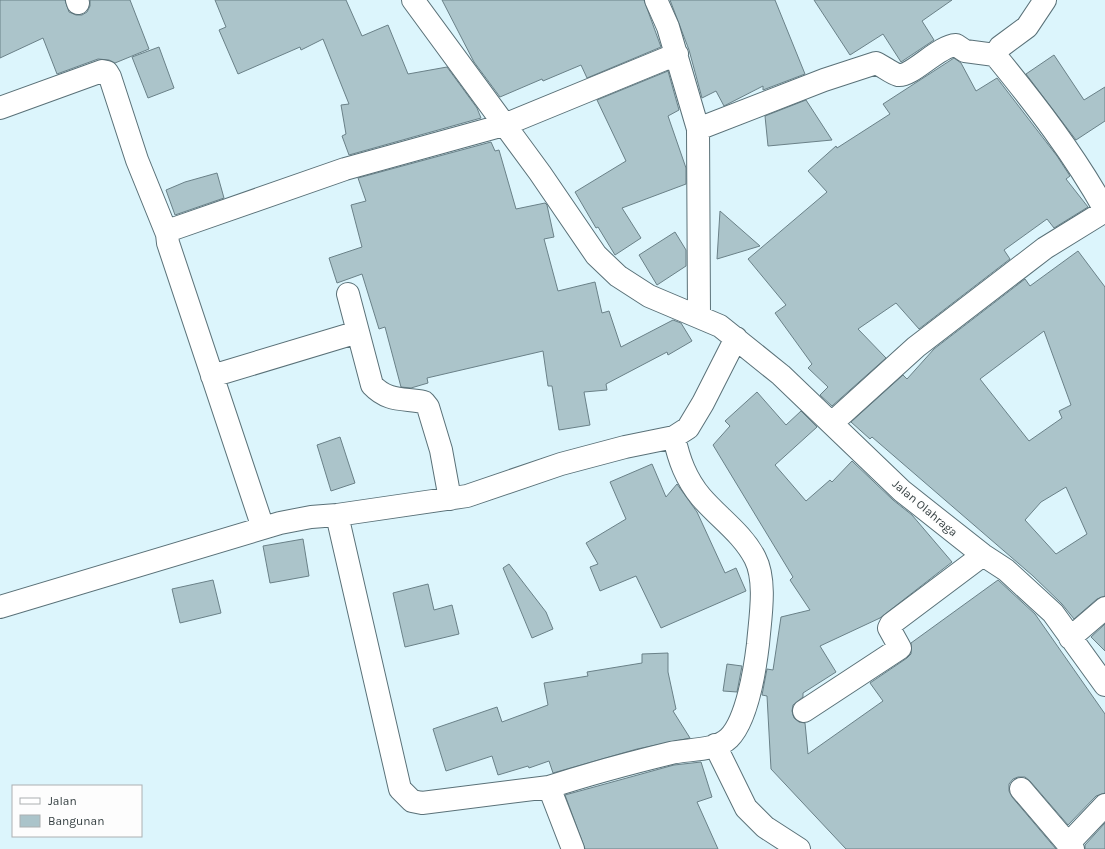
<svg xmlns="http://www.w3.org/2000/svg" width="1105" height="849" font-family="Karla,sans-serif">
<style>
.building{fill:#abc4ca;stroke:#6a8188;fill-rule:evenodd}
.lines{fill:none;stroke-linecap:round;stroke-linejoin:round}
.minor-casing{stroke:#5a7178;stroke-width:24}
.minor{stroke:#fff;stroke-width:22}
.labels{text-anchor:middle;stroke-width:3.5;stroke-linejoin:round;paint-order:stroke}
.street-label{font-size:12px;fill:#323d3f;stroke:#fdfdfd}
</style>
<rect width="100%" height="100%" fill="#dcf5fc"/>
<path class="building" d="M 0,0 L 65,0 L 69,12 L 76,15 L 82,15 L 87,12 L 90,6 L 90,0 L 130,0 L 149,49 L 115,63 L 109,60 L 98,59 L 57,74 L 43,38 L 0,58 Z
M 215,0 L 346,0 L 362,36 L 388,25 L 408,74 L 447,67 L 477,108 L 481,118 L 349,155 L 342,136 L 346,134 L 341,105 L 349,104 L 323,39 L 301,50 L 300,47 L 238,74 L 219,30 L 226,27 Z
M 442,0 L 644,0 L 661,47 L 587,78 L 581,65 L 543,81 L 542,79 L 500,97 L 474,62 Z
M 670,0 L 775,0 L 805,74 L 763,90 L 763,86 L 724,106 L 716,91 L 702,98 L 689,50 Z
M 814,0 L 952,0 L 922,21 L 934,40 L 901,62 L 883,34 L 850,55 Z
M 159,47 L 174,88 L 148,98 L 132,57 Z
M 1054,55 L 1084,100 L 1105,87 L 1105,121 L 1076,140 L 1026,74 Z
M 954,58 L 961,63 L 976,91 L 997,78 L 1057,156 L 1070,176 L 1066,179 L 1088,207 L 1054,228 L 1047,219 L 1004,250 L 1010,259 L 919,329 L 896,303 L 858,329 L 886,358 L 832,406 L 820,395 L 828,387 L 808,368 L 812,364 L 775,313 L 786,305 L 748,259 L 827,192 L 808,171 L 836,146 L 837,148 L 890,114 L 883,104 Z
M 668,71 L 679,110 L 668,116 L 686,168 L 686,184 L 622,208 L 641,238 L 615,255 L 598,227 L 596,228 L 575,192 L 626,161 L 597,100 Z
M 806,100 L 832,140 L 768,146 L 765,116 Z
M 491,142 L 495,151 L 499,150 L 516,209 L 545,203 L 547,205 L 554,237 L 544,239 L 558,291 L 595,282 L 602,313 L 609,311 L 621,347 L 673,320 L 681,323 L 692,341 L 668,355 L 667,352 L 606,384 L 607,390 L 584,392 L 590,425 L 559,430 L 552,386 L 548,386 L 543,351 L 427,378 L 428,383 L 411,388 L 401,387 L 385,327 L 379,329 L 362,274 L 337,283 L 329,258 L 362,247 L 351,205 L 366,201 L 358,178 Z
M 217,173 L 224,198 L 175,215 L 166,190 L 185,182 Z
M 720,211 L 760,246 L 717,259 Z
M 675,232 L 686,250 L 686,266 L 657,285 L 639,255 Z
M 1078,251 L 1105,287 L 1105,596 L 1097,599 L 1074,619 L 1062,604 L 1033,576 L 872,437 L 870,439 L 851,422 L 903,375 L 907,379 L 934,349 L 1025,279 L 1030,286 ZM 1044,331 L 1071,405 L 1059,411 L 1062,418 L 1029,441 L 980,379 ZM 1066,487 L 1087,534 L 1056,554 L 1025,520 L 1041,502 Z
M 757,392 L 786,425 L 801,411 L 817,427 L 775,465 L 806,501 L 830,480 L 832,482 L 852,461 L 893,500 L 912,515 L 952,562 L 880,618 L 820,646 L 836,672 L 803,693 L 803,697 L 793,705 L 792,711 L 794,718 L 799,722 L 805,723 L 808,754 L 883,701 L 870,683 L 907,658 L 911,654 L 911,643 L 998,580 L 1035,614 L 1105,714 L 1105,793 L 1096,796 L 1068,825 L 1030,781 L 1025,777 L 1018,777 L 1013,779 L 1009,784 L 1009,791 L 1012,797 L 1056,849 L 846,849 L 771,769 L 767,696 L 762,695 L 767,669 L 773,670 L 781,617 L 810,610 L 790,580 L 793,577 L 713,445 L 730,426 L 725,421 Z
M 340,437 L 355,483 L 331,491 L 317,445 Z
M 652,464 L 666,497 L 677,484 L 697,512 L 725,573 L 736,568 L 746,591 L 661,628 L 636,576 L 600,591 L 590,567 L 598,564 L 586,543 L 626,519 L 610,482 Z
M 303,539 L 309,576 L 270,583 L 263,546 Z
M 509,564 L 546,612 L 553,629 L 532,638 L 503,568 Z
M 213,580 L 221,613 L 180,623 L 172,589 Z
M 428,584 L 434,610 L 452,605 L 459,634 L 405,647 L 393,593 Z
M 1105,624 L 1105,651 L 1091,637 Z
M 668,653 L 668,672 L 676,709 L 673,711 L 690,738 L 637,749 L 553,773 L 549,761 L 529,768 L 528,766 L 498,775 L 492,756 L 446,771 L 433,729 L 497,707 L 502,722 L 548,705 L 544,683 L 588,676 L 587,672 L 642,663 L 642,654 Z
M 727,664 L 742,666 L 737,692 L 723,691 Z
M 701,762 L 712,797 L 697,802 L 718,849 L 585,849 L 565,795 L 674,765 Z
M 1105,823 L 1105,849 L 1085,849 L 1085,845 Z"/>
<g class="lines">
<defs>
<path id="minor" d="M 77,0 L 78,3
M 413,0 L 540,173 L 596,255 L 618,276 L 649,296 L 720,326 L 781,375 L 902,491 L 983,555 L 1006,570 L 1053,613 L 1105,685
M 656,0 L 668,27 L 698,129 L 699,316
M 995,55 L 1000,47 L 1027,27 L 1045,0
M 0,108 L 102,71 L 107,72 L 110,77 L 137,160 L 167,234
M 698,129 L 824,80 L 876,63 C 883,66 891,73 898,75 C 912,77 938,46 956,45 L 965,51 L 995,55 C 1035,104 1074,154 1105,210
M 348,294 L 372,385 C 388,402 403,398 424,402 L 428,407 L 441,450 L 450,499
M 212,376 L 358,332
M 832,423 L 916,347 L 1045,248 L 1105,211
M 337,515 L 400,789 L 412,801 L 422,803 L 549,787
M 263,528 L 168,243 L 167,234 L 173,229 L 345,169 L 504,125 L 677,54
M 0,607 L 280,523 L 311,517 L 337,515 L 467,496 L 561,464 L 625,447 L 674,437 L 688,428 L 703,403 L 736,338
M 1070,638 L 1105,608
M 804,711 L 900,648 L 889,628 L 891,624 L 983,555
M 715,745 L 746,808 L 765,827 L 799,849
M 1021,789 L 1068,844
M 573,849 L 549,787 C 589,774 630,763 671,753 C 688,749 716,751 729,738 C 747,720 755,669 758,644 C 760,619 767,581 755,558 C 742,533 719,518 701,497 C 686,479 679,460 674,437
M 1073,849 L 1068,844 L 1105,805"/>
</defs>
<use href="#minor" class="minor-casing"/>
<use href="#minor" class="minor"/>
</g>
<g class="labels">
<g class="street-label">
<text transform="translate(925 508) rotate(40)" y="4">Jalan Olahraga</text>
</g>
</g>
<rect x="12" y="785" width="130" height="52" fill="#fdfdfd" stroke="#acb0b1"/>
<rect x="20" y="798" width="20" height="6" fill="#ffffff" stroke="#acb0b1"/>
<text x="48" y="805" font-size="12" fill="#323d3f">Jalan</text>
<rect x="20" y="815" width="20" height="12" fill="#abc4ca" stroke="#acb0b1"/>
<text x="48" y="825" font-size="12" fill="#323d3f">Bangunan</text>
</svg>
